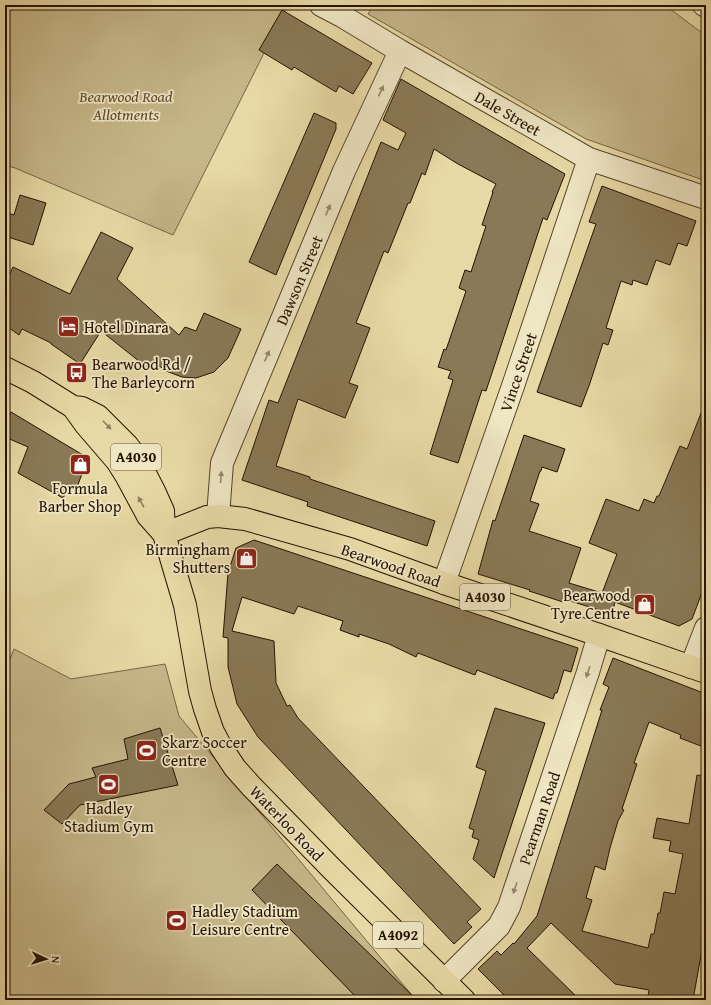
<svg xmlns="http://www.w3.org/2000/svg" width="711" height="1005" font-family="'Gentium Book Plus',serif">
<style>
.green{fill:#c6b789;stroke:#756444}
.building{fill:#897956;stroke:#241200}
.lines{fill:none;stroke-linecap:round;stroke-linejoin:round}
.minor-casing{stroke:#554429;stroke-width:24}
.major-casing{stroke:#241200;stroke-width:24}
.minor{stroke:#efe6c4;stroke-width:22}
.major{stroke:#e7d9a5;stroke-width:22}
.oneway{fill:#94876c}
.oneway2{fill:#8f7f5b}
.labels{text-anchor:middle;stroke-width:3.5;stroke-linejoin:round;paint-order:stroke}
.shield{fill:#efe6c4;stroke:#61523b;stroke-width:1}
.shield-label{font-size:15px;font-weight:bold;fill:#241200}
.park-label{font-size:16px;font-style:italic;fill:#5d4c30;stroke:#efe6c4}
.street-label{font-size:16px;fill:#241200;stroke:#efe6c4}
.poi-label{font-size:16px;fill:#241200;stroke:#efe6c4;text-anchor:start}
</style>
<rect width="100%" height="100%" fill="#e7d9a5"/>
<filter id="stains"><feTurbulence type="fractalNoise" baseFrequency=".005" numOctaves="4"/><feColorMatrix values="0 0 0 0 .2 0 0 0 0 .09 0 0 0 0 .02 0 0 0 .5 -.17"/></filter>
<radialGradient id="worn" r=".72"><stop offset=".6" stop-color="#630" stop-opacity="0"/><stop offset="1" stop-color="#630" stop-opacity=".3"/></radialGradient>
<path class="green" d="M 5,5 L 288,5 L 173,235 L 15,168 L 5,165 Z
M 374,5 L 665,5 L 706,36 L 706,181 L 586,139 L 368,14 Z
M 14,649 L 71,679 L 165,664 L 179,716 L 416,1000 L 5,1000 L 5,672 Z"/>
<path class="building" d="M 282,10 L 372,63 L 353,94 L 339,86 L 336,92 L 294,67 L 292,70 L 259,50 Z
M 401,79 L 565,174 L 547,220 L 543,218 L 486,391 L 482,390 L 458,463 L 430,454 L 453,380 L 448,378 L 451,371 L 438,367 L 444,349 L 446,350 L 466,291 L 459,288 L 465,270 L 471,272 L 486,226 L 482,225 L 493,192 L 492,192 L 496,184 L 458,164 L 434,149 L 425,175 L 422,173 L 410,203 L 408,203 L 388,253 L 384,251 L 356,323 L 370,328 L 349,383 L 358,386 L 345,418 L 298,399 L 276,466 L 310,477 L 310,479 L 435,521 L 427,546 L 307,506 L 308,502 L 242,480 L 269,400 L 278,403 L 381,142 L 398,150 L 406,133 L 383,120 Z
M 314,113 L 336,123 L 336,129 L 276,275 L 249,262 Z
M 602,186 L 696,221 L 687,246 L 678,243 L 670,265 L 656,260 L 647,285 L 633,280 L 632,285 L 621,281 L 606,328 L 613,330 L 608,345 L 603,343 L 590,383 L 581,407 L 537,392 L 596,224 L 589,222 Z
M 20,195 L 46,203 L 33,245 L 5,236 L 5,212 L 14,215 Z
M 101,232 L 133,248 L 117,279 L 179,335 L 185,327 L 196,331 L 204,313 L 241,329 L 228,358 L 214,372 L 196,378 L 182,377 L 166,371 L 154,362 L 149,369 L 101,331 L 80,364 L 51,344 L 51,343 L 22,329 L 19,335 L 5,325 L 5,284 L 13,267 L 70,294 Z
M 705,403 L 706,404 L 706,582 L 692,619 L 679,626 L 615,602 L 612,614 L 564,599 L 563,602 L 529,591 L 530,590 L 478,574 L 493,520 L 495,521 L 524,435 L 565,449 L 557,472 L 542,467 L 541,471 L 540,471 L 530,501 L 539,504 L 529,531 L 581,548 L 569,583 L 602,593 L 617,554 L 589,543 L 606,499 L 639,511 L 644,499 L 654,503 L 657,496 L 659,496 L 680,446 L 687,449 Z
M 11,412 L 88,458 L 77,487 L 71,484 L 63,498 L 18,473 L 28,447 L 5,437 L 5,426 Z
M 254,540 L 578,648 L 571,672 L 564,670 L 557,693 L 555,693 L 553,699 L 477,670 L 475,675 L 418,653 L 416,657 L 389,644 L 359,634 L 359,637 L 340,630 L 343,621 L 298,606 L 294,614 L 242,597 L 232,631 L 274,641 L 276,683 L 287,706 L 290,705 L 298,718 L 481,909 L 467,922 L 472,927 L 454,944 L 258,737 L 237,704 L 228,667 L 228,638 L 223,637 L 228,573 L 236,548 Z
M 613,658 L 706,694 L 706,748 L 680,738 L 681,735 L 649,722 L 634,763 L 637,764 L 622,809 L 624,810 L 618,821 L 610,848 L 605,870 L 595,866 L 586,898 L 592,900 L 582,931 L 648,948 L 651,934 L 654,934 L 658,913 L 660,913 L 664,892 L 675,894 L 683,854 L 669,851 L 671,841 L 653,838 L 657,818 L 689,824 L 697,775 L 706,776 L 706,927 L 693,1000 L 670,1000 L 648,996 L 649,990 L 615,984 L 551,923 L 527,948 L 580,1000 L 509,1000 L 478,969 L 497,951 L 501,955 L 513,943 L 514,944 L 537,916 L 602,710 L 600,710 L 609,687 L 603,684 Z
M 495,708 L 545,723 L 494,878 L 473,859 L 479,840 L 472,837 L 474,830 L 469,828 L 486,771 L 476,767 Z
M 160,728 L 178,785 L 80,805 L 62,824 L 44,810 L 69,784 L 96,777 L 92,768 L 128,759 L 124,739 Z
M 277,864 L 417,1000 L 359,1000 L 252,890 Z"/>
<g class="lines">
<defs>
<path id="minor" d="M 321,5 L 342,16 L 400,51 L 589,159 L 706,198
M 704,5 L 706,6
M 218,516 L 222,463 L 344,171 L 400,51
M 444,583 L 513,386 L 589,159
M 691,667 L 706,628
M 444,981 L 499,926 L 509,907 L 588,672 L 599,635"/>
<path id="major" d="M 5,368 L 33,382 L 73,407 L 86,425 L 117,461 L 127,477 L 148,516 L 164,534
M 73,407 L 82,408 L 98,416 L 127,445 L 137,458 L 154,491 L 163,511 L 164,534 L 185,605 L 200,691 L 205,709 L 213,732 L 221,747 L 235,768 L 251,786 L 332,869 L 464,1000
M 164,534 L 207,517 L 218,516 L 245,519 L 350,549 L 444,583 L 599,635 L 706,672"/>
</defs>
<use href="#minor" class="minor-casing"/>
<use href="#major" class="major-casing"/>
<use href="#minor" class="minor"/>
<use href="#major" class="major"/>
</g>
<defs><path id="oneway-solid" d="M-6-.8H1V-3.2L6.5 0L1 3.2V.8H-6Z"/></defs>
<g class="oneway">
<use href="#oneway-solid" transform="translate(381 91) rotate(-65)"/>
<use href="#oneway-solid" transform="translate(328 210) rotate(-67)"/>
<use href="#oneway-solid" transform="translate(267 356) rotate(-67)"/>
<use href="#oneway-solid" transform="translate(221 477) rotate(-86)"/>
<use href="#oneway-solid" transform="translate(588 672) rotate(108)"/>
<use href="#oneway-solid" transform="translate(515 888) rotate(109)"/>
</g>
<g class="oneway2">
<use href="#oneway-solid" transform="translate(107 425) rotate(46)"/>
<use href="#oneway-solid" transform="translate(141 502) rotate(-119)"/>
</g>
<defs>
<symbol id="hotel-square" viewBox="-11 -11 22 22"><rect x="-9" y="-9" width="18" height="18" rx="4" fill="#8f2418" stroke="#efe6c4"/><path d="M-6-4.5h1.5V1H6V5H4.5V3h-9V5H-6ZM-4 0a1.8 1.8 0 1 1 3.6 0ZM.5 0V-2.5h3Q6-2.5 6 0Z" fill="#fff"/></symbol>
<symbol id="bus-square" viewBox="-11 -11 22 22"><rect x="-9" y="-9" width="18" height="18" rx="4" fill="#8f2418" stroke="#efe6c4"/><path d="M-5-6H5V4H4V6H2V4H-2V6H-4V4H-5ZM-3.5-4V0h7V-4ZM-3.5 1.2v1.5H-2V1.2ZM2 1.2v1.5H3.5V1.2Z" fill="#fff"/></symbol>
<symbol id="shop-square" viewBox="-11 -11 22 22"><rect x="-9" y="-9" width="18" height="18" rx="4" fill="#8f2418" stroke="#efe6c4"/><path d="M-5-2.5h2.3a2.7 3.5 0 0 1 5.4 0H5L5.5 6h-11ZM-1.5-2.5h3a1.5 2.3 0 0 0-3 0Z" fill="#fff"/></symbol>
<symbol id="stadium-square" viewBox="-11 -11 22 22"><rect x="-9" y="-9" width="18" height="18" rx="4" fill="#8f2418" stroke="#efe6c4"/><path d="M0-5a6.5 5 0 1 0 0 10a6.5 5 0 1 0 0-10ZM-3.5-1.8h7v3.6h-7Z" fill="#fff"/></symbol>
</defs>
<g fill-rule="evenodd">
<use href="#hotel-square" x="56" y="314" width="25" height="25"/>
<use href="#bus-square" x="64" y="360" width="25" height="25"/>
<use href="#shop-square" x="68" y="452" width="25" height="25"/>
<use href="#shop-square" x="234" y="546" width="25" height="25"/>
<use href="#shop-square" x="632" y="592" width="25" height="25"/>
<use href="#stadium-square" x="134" y="738" width="25" height="25"/>
<use href="#stadium-square" x="96" y="772" width="25" height="25"/>
<use href="#stadium-square" x="164" y="908" width="25" height="25"/>
</g>
<g class="labels">
<g class="shield">
<rect x="111" y="444" width="50" height="26" rx="3"/>
<rect x="460" y="584" width="50" height="26" rx="3"/>
<rect x="373" y="922" width="50" height="26" rx="3"/>
</g>
<g class="shield-label">
<text x="136" y="462">A4030</text>
<text x="485" y="602">A4030</text>
<text x="398" y="940">A4092</text>
</g>
<g class="park-label">
<text x="126" y="102">Bearwood Road<tspan x="126" dy="18">Allotments</tspan></text>
</g>
<g class="street-label">
<text transform="translate(508 113) rotate(30)" y="6">Dale Street</text>
<text transform="translate(299 280) rotate(-67)" y="6">Dawson Street</text>
<text transform="translate(518 372) rotate(-71)" y="6">Vince Street</text>
<text transform="translate(391 565) rotate(19)" y="6">Bearwood Road</text>
<text transform="translate(539 818) rotate(-71)" y="6">Pearman Road</text>
<text transform="translate(287 823) rotate(46)" y="6">Waterloo Road</text>
</g>
<g class="poi-label">
<text x="84" y="333">Hotel Dinara</text>
<text x="92" y="370">Bearwood Rd /<tspan x="92" dy="18">The Barleycorn</tspan></text>
<text x="80" y="494" text-anchor="middle">Formula<tspan x="80" dy="18">Barber Shop</tspan></text>
<text x="230" y="555" text-anchor="end">Birmingham<tspan x="230" dy="18">Shutters</tspan></text>
<text x="630" y="601" text-anchor="end">Bearwood<tspan x="630" dy="18">Tyre Centre</tspan></text>
<text x="162" y="748">Skarz Soccer<tspan x="162" dy="18">Centre</tspan></text>
<text x="109" y="814" text-anchor="middle">Hadley<tspan x="109" dy="18">Stadium Gym</tspan></text>
<text x="192" y="917">Hadley Stadium<tspan x="192" dy="18">Leisure Centre</tspan></text>
</g>
</g>
<rect width="711" height="1005" fill="none" stroke="#e7d9a5" stroke-width="20"/>
<rect x="6" y="6" width="699" height="993" fill="none" stroke="#241200" stroke-width="2"/>
<rect x="10" y="10" width="691" height="985" fill="none" stroke="#241200"/>
<g transform="translate(46 959) rotate(94)" stroke="#efe6c4" stroke-width="3" paint-order="stroke">
<path d="M0-3L7 15L0 10L-7 15Z" fill="#241200"/>
<text y="-6" font-size="11" font-weight="bold" text-anchor="middle" fill="#241200">N</text>
</g>
<rect width="100%" height="100%" filter="url(#stains)"/>
<rect width="100%" height="100%" fill="url(#worn)"/>
</svg>
